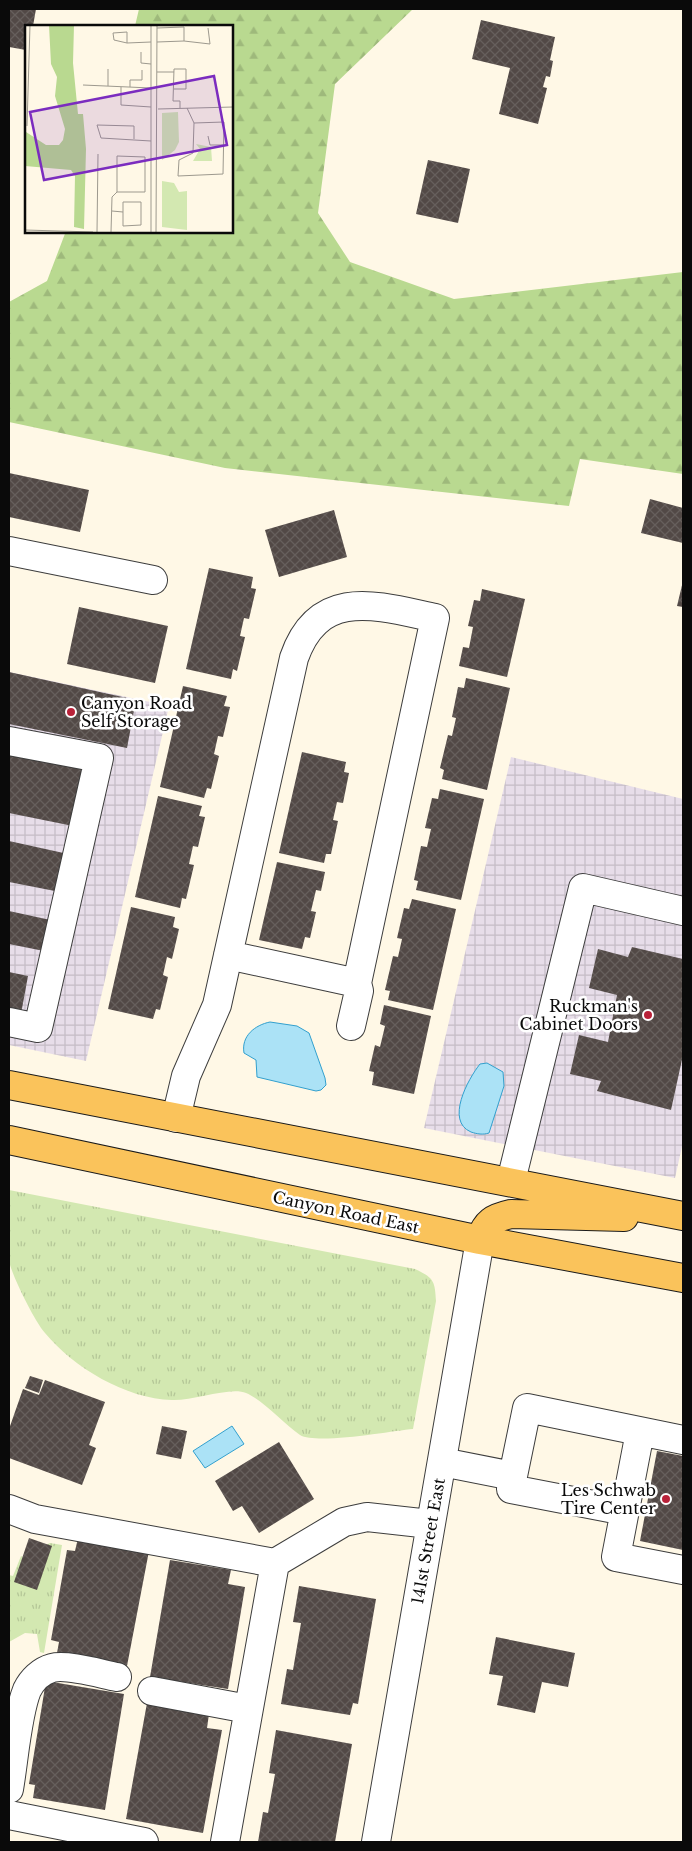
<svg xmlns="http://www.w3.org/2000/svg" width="692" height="1851" font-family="'Libre Baskerville',serif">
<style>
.industrial{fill:url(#industrial-grid)}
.grass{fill:url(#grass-tufts)}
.forest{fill:url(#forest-firs)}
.water{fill:#abe2f6;stroke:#32a0ce}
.building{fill:url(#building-cross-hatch)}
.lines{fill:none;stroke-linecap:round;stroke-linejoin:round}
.minor-casing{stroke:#3d3d3d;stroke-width:30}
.major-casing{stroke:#1b1b1b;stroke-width:30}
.minor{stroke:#fff;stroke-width:28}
.major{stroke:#fac35b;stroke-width:28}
.poi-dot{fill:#b92239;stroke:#fff;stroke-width:2}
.labels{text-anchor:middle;stroke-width:5;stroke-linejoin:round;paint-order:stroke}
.poi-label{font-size:16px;fill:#0a0a0a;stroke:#fff;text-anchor:end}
.street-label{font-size:16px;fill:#0a0a0a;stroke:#fff}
.inset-road{fill:none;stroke:#9d998e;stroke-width:1}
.view{fill:#7b2cbf;fill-opacity:0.15;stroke:#7b2cbf;stroke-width:2.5}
.inset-edge{fill:none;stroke:#0a0a0a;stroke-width:2.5}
</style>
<defs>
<pattern id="industrial-grid" width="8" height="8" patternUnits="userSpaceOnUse" patternTransform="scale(1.25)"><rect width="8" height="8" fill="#e7dde9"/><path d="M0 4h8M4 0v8" fill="none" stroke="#c5bcc6"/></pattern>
<pattern id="grass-tufts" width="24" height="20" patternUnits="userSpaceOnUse" patternTransform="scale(1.25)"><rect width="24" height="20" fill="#d3e8b1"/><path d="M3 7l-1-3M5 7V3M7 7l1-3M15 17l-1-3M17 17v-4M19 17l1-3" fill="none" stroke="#b4c697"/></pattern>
<pattern id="forest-firs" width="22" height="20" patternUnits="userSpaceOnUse" patternTransform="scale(1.25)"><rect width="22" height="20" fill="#b9d990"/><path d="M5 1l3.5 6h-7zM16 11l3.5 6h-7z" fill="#9eb97b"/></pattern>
<pattern id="building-cross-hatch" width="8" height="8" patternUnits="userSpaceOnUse" patternTransform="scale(1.25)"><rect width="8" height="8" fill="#524946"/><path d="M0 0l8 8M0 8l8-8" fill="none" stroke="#665f5c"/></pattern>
</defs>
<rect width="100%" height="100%" fill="#fff8e6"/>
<path class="industrial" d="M 9,672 L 169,706 L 86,1061 L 9,1045 Z
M 511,757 L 683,799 L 683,1142 L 675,1178 L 424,1128 Z"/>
<path class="grass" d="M 9,1190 L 415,1269 C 434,1278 435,1281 436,1301 L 413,1429 C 391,1431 317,1445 300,1435 C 284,1424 263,1400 246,1393 C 231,1386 193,1401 172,1400 C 126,1399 73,1367 45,1333 C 34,1320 15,1281 10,1265 C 5,1254 9,1205 9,1190 Z
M 50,1543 L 62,1545 L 44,1653 L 40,1652 L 37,1634 L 25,1633 L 9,1642 L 9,1575 L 13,1576 L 21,1556 L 23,1557 Z"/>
<path class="forest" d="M 139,9 L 413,9 L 335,84 L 318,213 L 350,262 L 454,299 L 683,272 L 683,474 L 580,459 L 569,506 L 225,468 L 9,422 L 9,302 L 47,281 L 66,231 L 231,231 L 231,26 L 135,26 Z"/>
<path class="water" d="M 270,1022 L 297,1026 L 309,1033 L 325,1078 L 326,1085 L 321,1090 L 316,1091 L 257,1077 L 256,1060 L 244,1053 C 241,1036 255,1025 270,1022 Z
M 487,1063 L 503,1072 L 504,1086 L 489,1133 C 483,1135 477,1134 471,1132 C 445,1121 468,1079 480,1064 Z
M 232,1426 L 244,1444 L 205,1468 L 193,1451 Z"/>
<path class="building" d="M 9,9 L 36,9 L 33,26 L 26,26 L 26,50 L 9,47 Z
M 481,20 L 555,37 L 550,60 L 553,61 L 550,77 L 546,76 L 543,87 L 547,88 L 538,124 L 499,114 L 510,68 L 472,59 Z
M 428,160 L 470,169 L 458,223 L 416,214 Z
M 9,473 L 89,490 L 80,532 L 9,517 Z
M 650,499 L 683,508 L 683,543 L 641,533 Z
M 334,510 L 347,557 L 279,577 L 265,530 Z
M 209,568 L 253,577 L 251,588 L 256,589 L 249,619 L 244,618 L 240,636 L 245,637 L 237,671 L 233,669 L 231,679 L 186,669 Z
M 683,581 L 683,607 L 677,606 Z
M 482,589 L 525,599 L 507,677 L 459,666 L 463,647 L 469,648 L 473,627 L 468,626 L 474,600 L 480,601 Z
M 79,607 L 168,626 L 155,683 L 67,664 Z
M 9,672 L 136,700 L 127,748 L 9,724 Z
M 466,678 L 510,688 L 487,790 L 442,779 L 444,770 L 440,768 L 448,735 L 452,736 L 456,718 L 452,717 L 458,687 L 464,688 Z
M 183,686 L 227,696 L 224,706 L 230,707 L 223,737 L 218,736 L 214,754 L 219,756 L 211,789 L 207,788 L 204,798 L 160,787 Z
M 302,752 L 346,762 L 344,772 L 349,773 L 343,803 L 337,802 L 333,820 L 338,821 L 331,854 L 326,854 L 324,863 L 279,853 Z
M 9,754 L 84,769 L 73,826 L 9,813 Z
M 440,789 L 484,799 L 461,900 L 416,890 L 418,881 L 414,880 L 421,846 L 427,847 L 431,829 L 425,828 L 432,798 L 438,799 Z
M 158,796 L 202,806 L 199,816 L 205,817 L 198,847 L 193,846 L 189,864 L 194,865 L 186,899 L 182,898 L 180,908 L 135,897 Z
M 9,841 L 68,854 L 60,892 L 9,882 Z
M 277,862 L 325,872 L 321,891 L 316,890 L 311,911 L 316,912 L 310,938 L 305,937 L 302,949 L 259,940 Z
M 412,899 L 456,909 L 433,1010 L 388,1000 L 390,991 L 385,990 L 393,956 L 398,957 L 402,939 L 397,938 L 404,908 L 409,909 Z
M 131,907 L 175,917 L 173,927 L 179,929 L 172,959 L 167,957 L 163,975 L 168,977 L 160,1010 L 156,1009 L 153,1019 L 108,1009 Z
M 9,911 L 55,921 L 49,952 L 9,944 Z
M 632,947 L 683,959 L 683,1055 L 671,1110 L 597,1091 L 601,1081 L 570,1074 L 579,1035 L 608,1042 L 617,995 L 589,988 L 598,949 L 628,957 Z
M 9,972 L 28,976 L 21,1014 L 9,1012 Z
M 384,1005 L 431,1016 L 414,1094 L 372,1085 L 374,1072 L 369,1071 L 375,1045 L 380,1047 L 385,1026 L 380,1024 Z
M 30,1376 L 43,1380 L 39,1393 L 25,1388 Z
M 45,1380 L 105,1402 L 89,1445 L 96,1448 L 82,1485 L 9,1458 L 9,1429 L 23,1389 L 39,1395 Z
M 162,1426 L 187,1431 L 181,1459 L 156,1454 Z
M 279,1442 L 314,1499 L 259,1533 L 242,1506 L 233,1511 L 215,1481 Z
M 657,1451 L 683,1456 L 683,1550 L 640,1541 Z
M 29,1538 L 52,1546 L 37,1590 L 14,1582 Z
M 78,1538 L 149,1551 L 127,1666 L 57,1653 L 59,1642 L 51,1640 L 67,1550 L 75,1551 Z
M 170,1560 L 231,1570 L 228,1584 L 245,1587 L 228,1689 L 150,1677 Z
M 299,1586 L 376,1599 L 358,1704 L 353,1703 L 350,1715 L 281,1704 L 287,1669 L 293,1670 L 301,1623 L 293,1622 Z
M 496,1637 L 575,1653 L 568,1687 L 542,1682 L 535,1713 L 497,1705 L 503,1676 L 489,1674 Z
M 46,1681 L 124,1694 L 105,1810 L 33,1798 L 35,1785 L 29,1784 Z
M 147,1703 L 209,1714 L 207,1728 L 222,1730 L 203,1833 L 126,1819 Z
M 276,1730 L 352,1744 L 335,1842 L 258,1842 L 263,1812 L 268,1813 L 275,1774 L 269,1773 Z"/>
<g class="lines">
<defs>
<path id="minor" d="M 9,551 L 153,580
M 9,741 L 99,758 L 38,1028 L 9,1022
M 351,1026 L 359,991 L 357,983
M 176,1118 L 186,1076 L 217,1005 L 294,658 C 319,586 378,606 435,618 L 357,983 L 228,955
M 511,1181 L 583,888 L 683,911
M 640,1432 L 616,1557 L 683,1570
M 442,1462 L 513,1476 L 527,1408 L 683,1440
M 513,1476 L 511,1489 L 625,1511
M 9,1509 L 35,1519 L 275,1563 L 344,1522 L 367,1517 L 430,1524
M 152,1691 L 248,1709
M 9,1789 C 14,1761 17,1715 27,1690 C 32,1680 41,1671 52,1668 C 67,1664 101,1674 117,1677
M 9,1815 L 144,1842
M 225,1842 L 275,1563
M 376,1842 L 480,1240"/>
<path id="major" d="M 9,1085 L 683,1216
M 9,1140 L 480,1240 L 683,1278
M 480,1240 C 486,1222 493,1218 511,1214 L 624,1217"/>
</defs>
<use href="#minor" class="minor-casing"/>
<use href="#major" class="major-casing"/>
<use href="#minor" class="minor"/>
<use href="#major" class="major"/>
</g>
<g class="poi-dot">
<circle cx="71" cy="712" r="5"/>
<circle cx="648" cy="1015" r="5"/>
<circle cx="666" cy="1499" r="5"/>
</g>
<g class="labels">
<g class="poi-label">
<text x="81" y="709" text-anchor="start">Canyon Road<tspan x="81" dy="18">Self Storage</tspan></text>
<text x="638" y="1012">Ruckman's<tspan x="638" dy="18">Cabinet Doors</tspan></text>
<text x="656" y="1496">Les Schwab<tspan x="656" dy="18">Tire Center</tspan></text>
</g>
<g class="street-label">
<text transform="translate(346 1212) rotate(12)" y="6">Canyon Road East</text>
<text transform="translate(428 1541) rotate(-80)" y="6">141st Street East</text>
</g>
</g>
<g transform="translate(25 25)">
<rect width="208" height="208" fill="#fff8e6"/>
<path d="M 153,87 L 154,117 L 150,125 L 137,135 L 137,88 ZM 171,119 L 186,122 L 187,136 L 168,136 L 175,124 ZM 137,156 L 149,158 L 154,167 L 162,166 L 162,205 L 137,202 Z" fill="#d3e8b1"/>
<path d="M 24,0 L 49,0 L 48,38 L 53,89 L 58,89 L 61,124 L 59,204 L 49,202 L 50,151 L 46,145 L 0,141 L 1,107 L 21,120 L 34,120 L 38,115 L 40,104 L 30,71 L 32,52 L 26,39 Z" fill="#b9d990"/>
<path class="inset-road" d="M 132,3 L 159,2 L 159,16 L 132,17M 159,16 L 185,19 L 183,3M 102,18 L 102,7 L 88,8 L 89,15 L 102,18 L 126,17M 116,27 L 116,38 L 126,39M 132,47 L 149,47M 58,60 L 126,63M 83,61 L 83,44M 96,62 L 96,80 L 126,82M 105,62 L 105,55 L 117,55 L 117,45M 149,64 L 161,64 L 161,44 L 149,44 L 148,76 L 155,76 L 155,83M 162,83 L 169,98 L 199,97 L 198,149 L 153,151 L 154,135 L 168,128 L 169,98M 133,84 L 208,82M 2,101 L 5,0M 183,111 L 185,120 L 199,120M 109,114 L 109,101 L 72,100 L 76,113 L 126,116M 0,185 L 0,201M 87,186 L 98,187 L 98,177 L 116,177 L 116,200 L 98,201 L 98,187M 0,205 L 68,207M 72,207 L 73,129M 86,207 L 87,172 L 92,167 L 92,131 L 120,132 L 120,167 L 92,167M 126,207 L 126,0M 131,207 L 132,0"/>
<path class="view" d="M 189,51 L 202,120 L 19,155 L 5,87 Z"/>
<rect width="208" height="208" class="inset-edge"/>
</g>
<rect width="692" height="1851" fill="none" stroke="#0a0a0a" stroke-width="20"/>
</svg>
